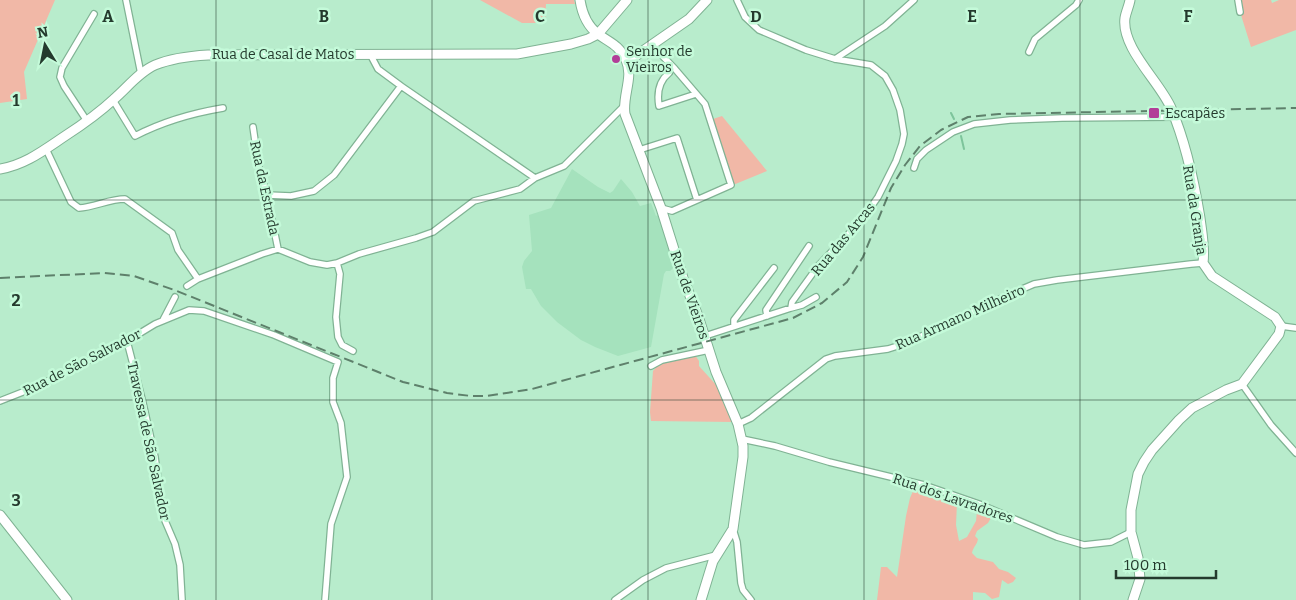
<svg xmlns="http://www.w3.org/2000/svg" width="1296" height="600" font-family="Bitter,serif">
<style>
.built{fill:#a5e2bd}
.green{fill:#f1b8a7}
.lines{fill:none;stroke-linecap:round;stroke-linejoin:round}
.stream{stroke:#7dc49b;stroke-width:2}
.street-casing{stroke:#80b394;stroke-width:8}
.secondary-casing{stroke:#80b394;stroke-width:11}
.street{stroke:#fff;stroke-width:5.5}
.secondary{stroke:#fff;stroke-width:9}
.rail{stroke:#5e806b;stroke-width:2;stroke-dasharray:10 5;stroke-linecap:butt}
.grid{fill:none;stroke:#243a2d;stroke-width:1;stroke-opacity:0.55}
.poi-dot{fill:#b23e98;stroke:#c4fad9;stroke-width:2}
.labels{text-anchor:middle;stroke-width:5;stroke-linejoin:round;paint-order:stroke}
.poi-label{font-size:14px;fill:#243a2d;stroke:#c4fad9;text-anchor:start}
.street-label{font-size:14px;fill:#243a2d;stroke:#c4fad9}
.grid-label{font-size:16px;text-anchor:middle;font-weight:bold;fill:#243a2d;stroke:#c4fad9;stroke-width:5;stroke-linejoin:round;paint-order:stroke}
</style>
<rect width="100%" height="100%" fill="#b8eccc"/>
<path class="built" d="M 572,169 L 598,187 L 610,193 L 613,191 L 621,179 L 632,192 L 640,206 L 651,203 L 656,216 L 658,215 L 675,266 L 670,271 L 666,271 L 664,274 L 651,347 L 618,356 L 595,347 L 581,340 L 557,322 L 541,306 L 531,289 L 526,289 L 522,267 L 524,261 L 532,251 L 529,215 L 551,208 Z"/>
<path class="green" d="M 0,0 L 55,0 L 24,72 L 27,99 L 0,103 Z
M 480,0 L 574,0 L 575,4 L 546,4 L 545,23 L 522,23 Z
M 1240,0 L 1271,0 L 1272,3 L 1279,0 L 1296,0 L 1296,30 L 1251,47 L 1241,15 Z
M 722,116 L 767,171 L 733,185 L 713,119 Z
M 695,355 L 699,361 L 699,366 L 718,387 L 733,422 L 651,421 L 650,412 L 653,371 L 660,363 Z
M 914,489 L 934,495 L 957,503 L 956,525 L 959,541 L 967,537 L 976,521 L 977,511 L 992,516 L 988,523 L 977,531 L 975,536 L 978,539 C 977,545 973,547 972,553 L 977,558 L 993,562 L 999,569 L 1008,572 L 1016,578 L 1013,582 L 1008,584 L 1002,580 L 999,597 L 992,599 L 985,593 L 973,592 L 973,600 L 877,600 L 881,567 L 887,567 L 897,577 L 906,516 L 910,498 Z"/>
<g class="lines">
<path class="stream" d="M 951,113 L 954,119
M 961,136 L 964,149"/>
<defs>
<path id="street" d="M 126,0 L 141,74
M 1238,0 L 1240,12
M 652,45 L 675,69 L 705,104 L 731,185 L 672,211 L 661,208
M 1029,52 L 1035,39 L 1076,5 L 1079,0
M 370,54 L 378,69 L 401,86 L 535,178
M 835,59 L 885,26 L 914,0
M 669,73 C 659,81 657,94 659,106 L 696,94
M 113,100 L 135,136 C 162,122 193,113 223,108
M 87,121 L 64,86 L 60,77 L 62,68 L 94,14
M 253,127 L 259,168 L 267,195 L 278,249
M 46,149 L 71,202 L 79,208 C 95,207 109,199 125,199 L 172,233 L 178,250 L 198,279
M 639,150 L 677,138 L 697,200
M 914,168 L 917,159 L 926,150 L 953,132 L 974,124 L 1010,120 L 1062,118 L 1175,117
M 267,195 L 291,196 L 314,191 L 334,175 L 401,86
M 337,263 L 340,274 L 336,317 L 338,337 L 342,345 L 353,351
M 187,286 L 198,279 L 262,254 L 278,249 L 310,262 L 327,265 L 337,263 L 359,254 L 416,238 L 433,232 L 474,201 L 520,189 L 535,178 L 564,166 L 624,106
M 791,308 L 802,305 L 816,297
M 767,316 L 766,310 L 809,246
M 163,320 L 175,297
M 734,326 L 734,320 L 774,268
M 1281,326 L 1296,328
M 705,336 L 791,308 L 792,302 L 818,266 L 861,221 L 878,197 L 896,161 L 902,144 L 904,134 L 900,110 L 893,90 L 885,76 L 871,65 L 835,59 L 806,50 L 759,30 L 745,17 L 737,0
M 127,341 L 143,403 L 155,457 L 163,516 L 175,544 L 180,565 L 182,600
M 651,366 L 662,360 L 709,350
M 1242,384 L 1271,425 L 1296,453
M 0,401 L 38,386 L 127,341 L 155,324 L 189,310 L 204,311 L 274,335 L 338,362 L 333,378 L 333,402 L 341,423 L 347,477 L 331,524 L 325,600
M 738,424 L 751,418 L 826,359 L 835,356 L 888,349 L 907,343 L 1006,296 L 1034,284 L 1057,280 L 1191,264 L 1203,263
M 742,439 L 775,446 L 829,462 L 924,485 L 979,504 L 1057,537 L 1084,545 L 1111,542 L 1131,532
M 733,529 L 737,542 L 741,583 L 743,590 L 751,600
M 615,600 L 643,580 L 666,568 L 716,555"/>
<path id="secondary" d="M 580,0 C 582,13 586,25 598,34 C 610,43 618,44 626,60 C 634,77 622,96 625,114 L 661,208 L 683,278 L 698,316 L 716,372 L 738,424 L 743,446 L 743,457 L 733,529 L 713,561 L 701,600
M 1130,0 C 1129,6 1126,12 1125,18 C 1121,48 1160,82 1171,108 C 1186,143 1194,181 1200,218 C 1202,234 1205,248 1203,263 L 1212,276 L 1275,317 L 1281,326 L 1279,334 L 1242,384 L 1226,390 L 1192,408 L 1179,420 L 1152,450 L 1144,462 L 1138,474 L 1131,510 L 1131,532 L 1138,558 L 1140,579 L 1133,600
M 627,62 L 689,19 L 707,0
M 0,169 C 25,165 44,150 65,136 C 82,125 99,113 114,99 C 127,88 139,72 155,65 C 172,58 191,56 208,55 L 517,54 L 571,44 L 588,39 L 598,34 L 627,0
M 0,515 L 67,600"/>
</defs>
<use href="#street" class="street-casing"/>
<use href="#secondary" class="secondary-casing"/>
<use href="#street" class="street"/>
<use href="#secondary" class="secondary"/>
<path class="rail" d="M 0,278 L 104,273 L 134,276 L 177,291 L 403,382 L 447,393 L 471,396 L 487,396 L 532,389 L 793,318 L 822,303 L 847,282 L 863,257 L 891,188 L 905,165 L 920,146 L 941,130 L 968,117 L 999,114 L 1296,108"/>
</g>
<path class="grid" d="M 216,0 L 216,600M 432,0 L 432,600M 648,0 L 648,600M 864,0 L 864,600M 1080,0 L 1080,600M 0,200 L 1296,200M 0,400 L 1296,400"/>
<g class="poi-dot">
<circle cx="616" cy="59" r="5"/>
<rect x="1148" y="107" width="12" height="12" rx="2.5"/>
</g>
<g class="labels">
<g class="poi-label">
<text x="626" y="56">Senhor de<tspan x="626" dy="16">Vieiros</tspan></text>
<text x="1165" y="118">Escapães</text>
</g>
<g class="street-label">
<text x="283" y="59">Rua de Casal de Matos</text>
<text transform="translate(265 188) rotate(78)" y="5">Rua da Estrada</text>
<text transform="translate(1195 210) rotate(81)" y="5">Rua da Granja</text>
<text transform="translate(843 239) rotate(-50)" y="5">Rua das Arcas</text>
<text transform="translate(690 295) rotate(71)" y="5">Rua de Vieiros</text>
<text transform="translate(960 317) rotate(-24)" y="5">Rua Armano Milheiro</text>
<text transform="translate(82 362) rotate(-27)" y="5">Rua de São Salvador</text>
<text transform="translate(149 441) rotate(78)" y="5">Travessa de São Salvador</text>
<text transform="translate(953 498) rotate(19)" y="5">Rua dos Lavradores</text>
</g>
</g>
<g class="grid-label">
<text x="108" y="22">A</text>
<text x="324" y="22">B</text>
<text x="540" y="22">C</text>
<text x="756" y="22">D</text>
<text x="972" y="22">E</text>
<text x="1188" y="22">F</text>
<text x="16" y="106">1</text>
<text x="16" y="306">2</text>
<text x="16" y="506">3</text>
</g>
<g transform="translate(45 45) rotate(350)" stroke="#c4fad9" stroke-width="4" paint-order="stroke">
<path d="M0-4L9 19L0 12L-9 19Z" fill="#243a2d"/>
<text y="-8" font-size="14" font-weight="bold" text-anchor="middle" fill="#243a2d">N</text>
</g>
<path d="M1116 570v8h100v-8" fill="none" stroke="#243a2d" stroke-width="2.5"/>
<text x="1124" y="570" font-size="15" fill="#243a2d" stroke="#c4fad9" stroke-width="4" paint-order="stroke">100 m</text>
</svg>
